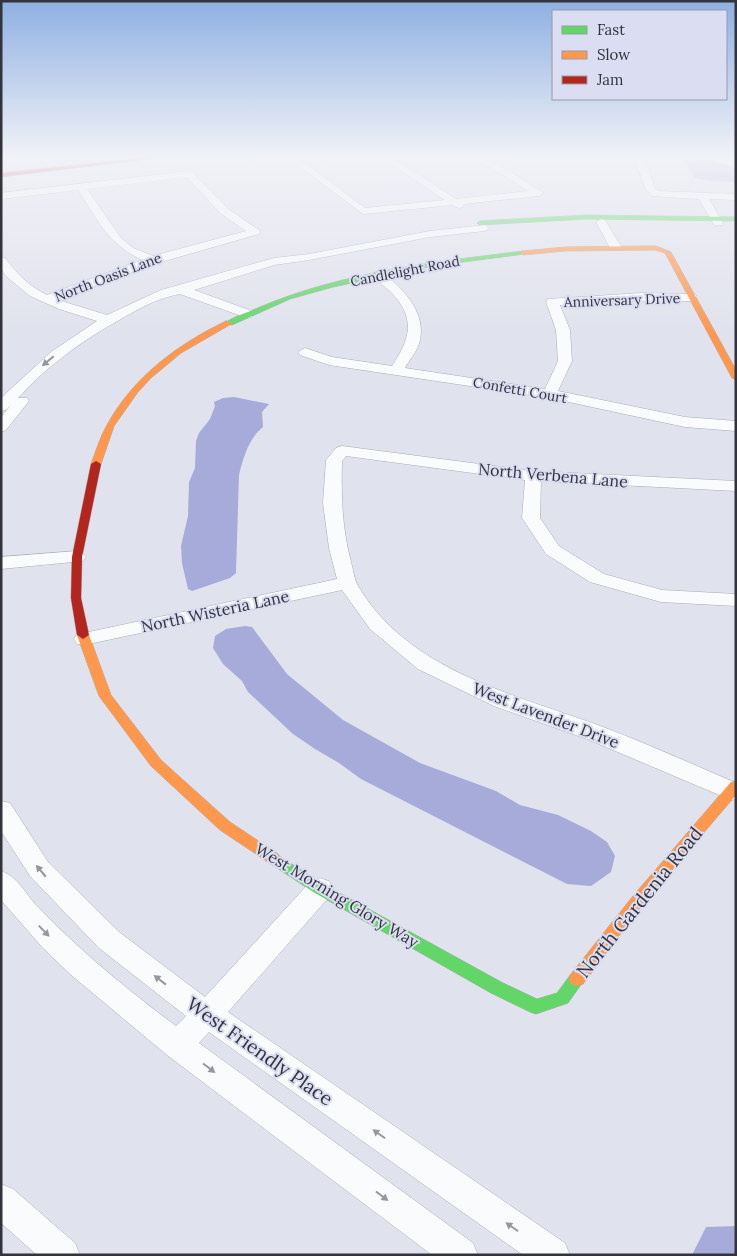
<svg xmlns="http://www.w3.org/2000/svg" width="737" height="1256" font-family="Lora,serif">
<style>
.water{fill:#a7abda}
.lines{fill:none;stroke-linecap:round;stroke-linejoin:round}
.street-casing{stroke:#abadb4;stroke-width:1}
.fast-casing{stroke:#abadb4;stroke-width:1}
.slow-casing{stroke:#abadb4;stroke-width:1}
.jam-casing{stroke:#abadb4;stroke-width:1}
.street{fill:#fafbfc;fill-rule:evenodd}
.fast{fill:#63d668;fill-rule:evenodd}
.slow{fill:#ff974d;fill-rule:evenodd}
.jam{fill:#b3261e;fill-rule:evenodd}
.oneway{fill:#96979c}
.labels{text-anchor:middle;stroke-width:4;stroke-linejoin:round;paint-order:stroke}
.far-street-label{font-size:14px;fill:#32333b;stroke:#dbdef2}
.street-label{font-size:16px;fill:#32333b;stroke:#dbdef2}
.near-street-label{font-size:19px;fill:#32333b;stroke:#dbdef2}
</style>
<rect width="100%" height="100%" fill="#e0e2ed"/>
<path class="water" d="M 683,157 L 711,157 L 717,162 L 736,168 L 736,182 L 712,181 L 695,178 Z
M 234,397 L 269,404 L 262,412 L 263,427 C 249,438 243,458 239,475 L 236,573 L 230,578 L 192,591 L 188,589 L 182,563 L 181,546 L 188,516 L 189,482 L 195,468 L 196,441 L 199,433 L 210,419 L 215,406 L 214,402 L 223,398 Z
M 245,626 L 252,627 L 287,674 L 343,720 L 420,763 L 496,791 L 520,805 L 558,815 L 591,831 L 607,842 L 615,856 L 611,872 L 591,886 L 567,884 L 361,779 L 339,763 L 315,749 L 293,734 L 248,692 L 242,681 L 223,664 L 213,648 L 215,636 L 226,629 Z
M 736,1226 L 736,1255 L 692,1255 L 706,1227 Z"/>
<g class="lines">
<defs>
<path id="street" d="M 298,157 L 329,157 L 324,160 L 304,162 L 365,208 L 445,200 L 380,157 L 391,157 L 456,199 L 529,191 L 473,157 L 485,157 L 544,193 L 539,196 L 464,204 L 463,207 L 459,208 L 453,205 L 363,214 L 291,160 Z
M 634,157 L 644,157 L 655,189 L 659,191 L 736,194 L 736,200 L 709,199 L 723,223 L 722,225 L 714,225 L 699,199 L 652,196 L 646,190 Z
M 189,171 L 192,172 L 228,209 L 259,230 L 260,232 L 259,234 L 154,264 L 58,300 L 107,315 L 161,290 L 274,258 L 309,254 L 430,231 L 485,225 L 490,228 L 485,231 L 430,237 L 309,260 L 274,265 L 194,290 L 252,311 L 253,314 L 252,317 L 247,318 L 180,294 C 156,298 135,311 114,323 C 79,343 46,367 18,398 L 27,398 L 29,401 L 6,430 L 1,432 L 1,417 L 11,405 L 6,410 L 1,411 L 1,398 L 51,352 L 97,321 L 59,309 L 30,296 L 6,276 L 1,269 L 1,257 L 5,258 C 17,274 29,286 47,295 L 142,260 C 108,244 98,220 78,190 L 1,199 L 1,193 ZM 187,177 L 220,213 L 246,231 L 153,256 L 133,248 L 121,238 L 87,189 Z
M 601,219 L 605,220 L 622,248 L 620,250 L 612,250 L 610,248 L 596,222 Z
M 378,271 L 382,272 C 404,290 428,313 419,344 C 416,353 409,360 405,368 L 545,389 L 558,361 L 556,330 L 546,302 L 548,299 L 642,293 L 695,294 L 697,297 L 691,301 L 642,301 L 560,305 L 570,330 L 572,361 L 558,391 L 685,417 L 736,421 L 736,431 L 685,427 L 550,398 L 329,365 L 300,355 L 298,352 L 305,348 L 332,357 L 392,366 C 411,338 416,317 390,291 C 384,286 377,281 372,275 Z
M 342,446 L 533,471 L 736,481 L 736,491 L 541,481 L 540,518 L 559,546 L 604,574 L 662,590 L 736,594 L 736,606 L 661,602 L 590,582 L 546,554 L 522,518 L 525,480 L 346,456 L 342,461 C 341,495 342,528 351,562 C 353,569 354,578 357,584 C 406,671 517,695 603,727 C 648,744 692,764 736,783 L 736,799 L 732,800 L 724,797 L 587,739 L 494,706 L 418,669 L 370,629 L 342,590 L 84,645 L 77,644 L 74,639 L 77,634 L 84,633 L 337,579 L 329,548 L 323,503 L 326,460 L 336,448 Z
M 77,551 L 83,553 L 86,557 L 83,561 L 1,569 L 1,557 Z
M 1,801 L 10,803 L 48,862 L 119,932 L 205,997 L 311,881 L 320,878 L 329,881 L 333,889 L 329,897 L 228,1012 L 565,1243 L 570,1255 L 523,1255 L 209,1032 L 199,1043 L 473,1243 L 478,1255 L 432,1255 L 167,1055 L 70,974 L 42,947 L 1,900 L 1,871 C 17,876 25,893 36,905 C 79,950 126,989 176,1026 L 186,1016 L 99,948 L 30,876 L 1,831 Z
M 1,1184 L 13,1189 L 75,1243 L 80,1255 L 37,1255 L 1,1223 Z"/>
<path id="fast" d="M 587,215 L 736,217 L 736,221 L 587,219 L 480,225 L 477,223 L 480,221 Z
M 523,251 L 525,252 L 525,254 L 433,266 L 333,287 L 290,299 L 232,325 L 225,323 C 234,316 249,312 260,307 C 343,272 434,262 523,251 Z
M 273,852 L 325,885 L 503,983 L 537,999 L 557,993 L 571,974 L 577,972 L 583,974 L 585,979 L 568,1003 L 536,1014 L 530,1012 L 491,993 L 315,893 L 268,862 L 266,858 L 268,854 Z"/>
<path id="slow" d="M 656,246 L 671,252 L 736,370 L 736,380 L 732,378 L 665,253 L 655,250 L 565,251 L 523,255 L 520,253 L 523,251 L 565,247 Z
M 226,321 L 233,323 L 181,353 L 151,378 L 138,392 L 114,426 L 101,464 L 96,467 L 93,466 L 91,464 C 96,451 100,437 107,425 C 133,377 178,344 226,321 Z
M 83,631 L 89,635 L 111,695 L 161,760 L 230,822 L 278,854 L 280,858 L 278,862 L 273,864 L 268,862 L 220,830 L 151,766 L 99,696 L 77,635 Z
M 736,781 L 736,795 L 643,904 L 583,984 L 577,986 L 571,984 L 569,979 L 571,974 L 633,896 L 731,782 Z"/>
<path id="jam" d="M 150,157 L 167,157 L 1,177 L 1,173 Z
M 96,461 L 101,464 L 82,557 L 81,598 L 89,635 L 83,639 L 77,635 L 71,598 L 72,557 L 91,464 Z"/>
</defs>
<use href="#street" class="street-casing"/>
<use href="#fast" class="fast-casing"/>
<use href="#slow" class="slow-casing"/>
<use href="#jam" class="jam-casing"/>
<use href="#street" class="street"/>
<use href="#fast" class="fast"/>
<use href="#slow" class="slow"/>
<use href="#jam" class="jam"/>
</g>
<defs><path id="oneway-solid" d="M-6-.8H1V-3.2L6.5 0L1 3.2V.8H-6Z" transform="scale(1.25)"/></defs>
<g class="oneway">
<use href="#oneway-solid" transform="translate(48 361) rotate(140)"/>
<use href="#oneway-solid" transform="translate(41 871) rotate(-130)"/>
<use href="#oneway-solid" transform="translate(44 931) rotate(46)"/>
<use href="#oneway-solid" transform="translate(160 980) rotate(-142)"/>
<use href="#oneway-solid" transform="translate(209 1068) rotate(37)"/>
<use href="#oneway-solid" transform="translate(379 1134) rotate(-145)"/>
<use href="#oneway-solid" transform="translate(382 1196) rotate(37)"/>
<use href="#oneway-solid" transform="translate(512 1227) rotate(-145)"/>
</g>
<linearGradient id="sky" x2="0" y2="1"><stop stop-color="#8eb0e2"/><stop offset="0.47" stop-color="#f1f2f7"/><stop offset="1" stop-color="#f1f2f7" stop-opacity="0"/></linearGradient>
<rect width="737" height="333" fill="url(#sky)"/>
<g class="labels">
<g class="far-street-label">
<text transform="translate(405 271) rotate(-11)" y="5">Candlelight Road</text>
<text transform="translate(108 277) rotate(-21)" y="5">North Oasis Lane</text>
<text transform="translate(622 300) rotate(-2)" y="5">Anniversary Drive</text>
<text transform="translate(520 390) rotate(10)" y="5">Confetti Court</text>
</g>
<g class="street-label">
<text transform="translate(553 475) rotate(5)" y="6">North Verbena Lane</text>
<text transform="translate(215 611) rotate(-12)" y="6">North Wisteria Lane</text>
<text transform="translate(546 715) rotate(21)" y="6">West Lavender Drive</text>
<text transform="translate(337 895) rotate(31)" y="6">West Morning Glory Way</text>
</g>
<g class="near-street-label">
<text transform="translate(639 902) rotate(-51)" y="7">North Gardenia Road</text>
<text transform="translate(260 1051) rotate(35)" y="7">West Friendly Place</text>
</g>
</g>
<rect width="737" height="1256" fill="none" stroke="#32333b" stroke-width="5"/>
<rect x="552" y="10" width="175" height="90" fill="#dbdef2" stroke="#979aa9"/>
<rect x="562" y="26" width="25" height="8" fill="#63d668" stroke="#979aa9"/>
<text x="597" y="35" font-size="15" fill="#32333b">Fast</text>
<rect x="562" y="51" width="25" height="8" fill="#ff974d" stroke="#979aa9"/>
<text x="597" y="60" font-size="15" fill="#32333b">Slow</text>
<rect x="562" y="76" width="25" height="8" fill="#b3261e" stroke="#979aa9"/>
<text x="597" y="85" font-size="15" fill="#32333b">Jam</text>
</svg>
